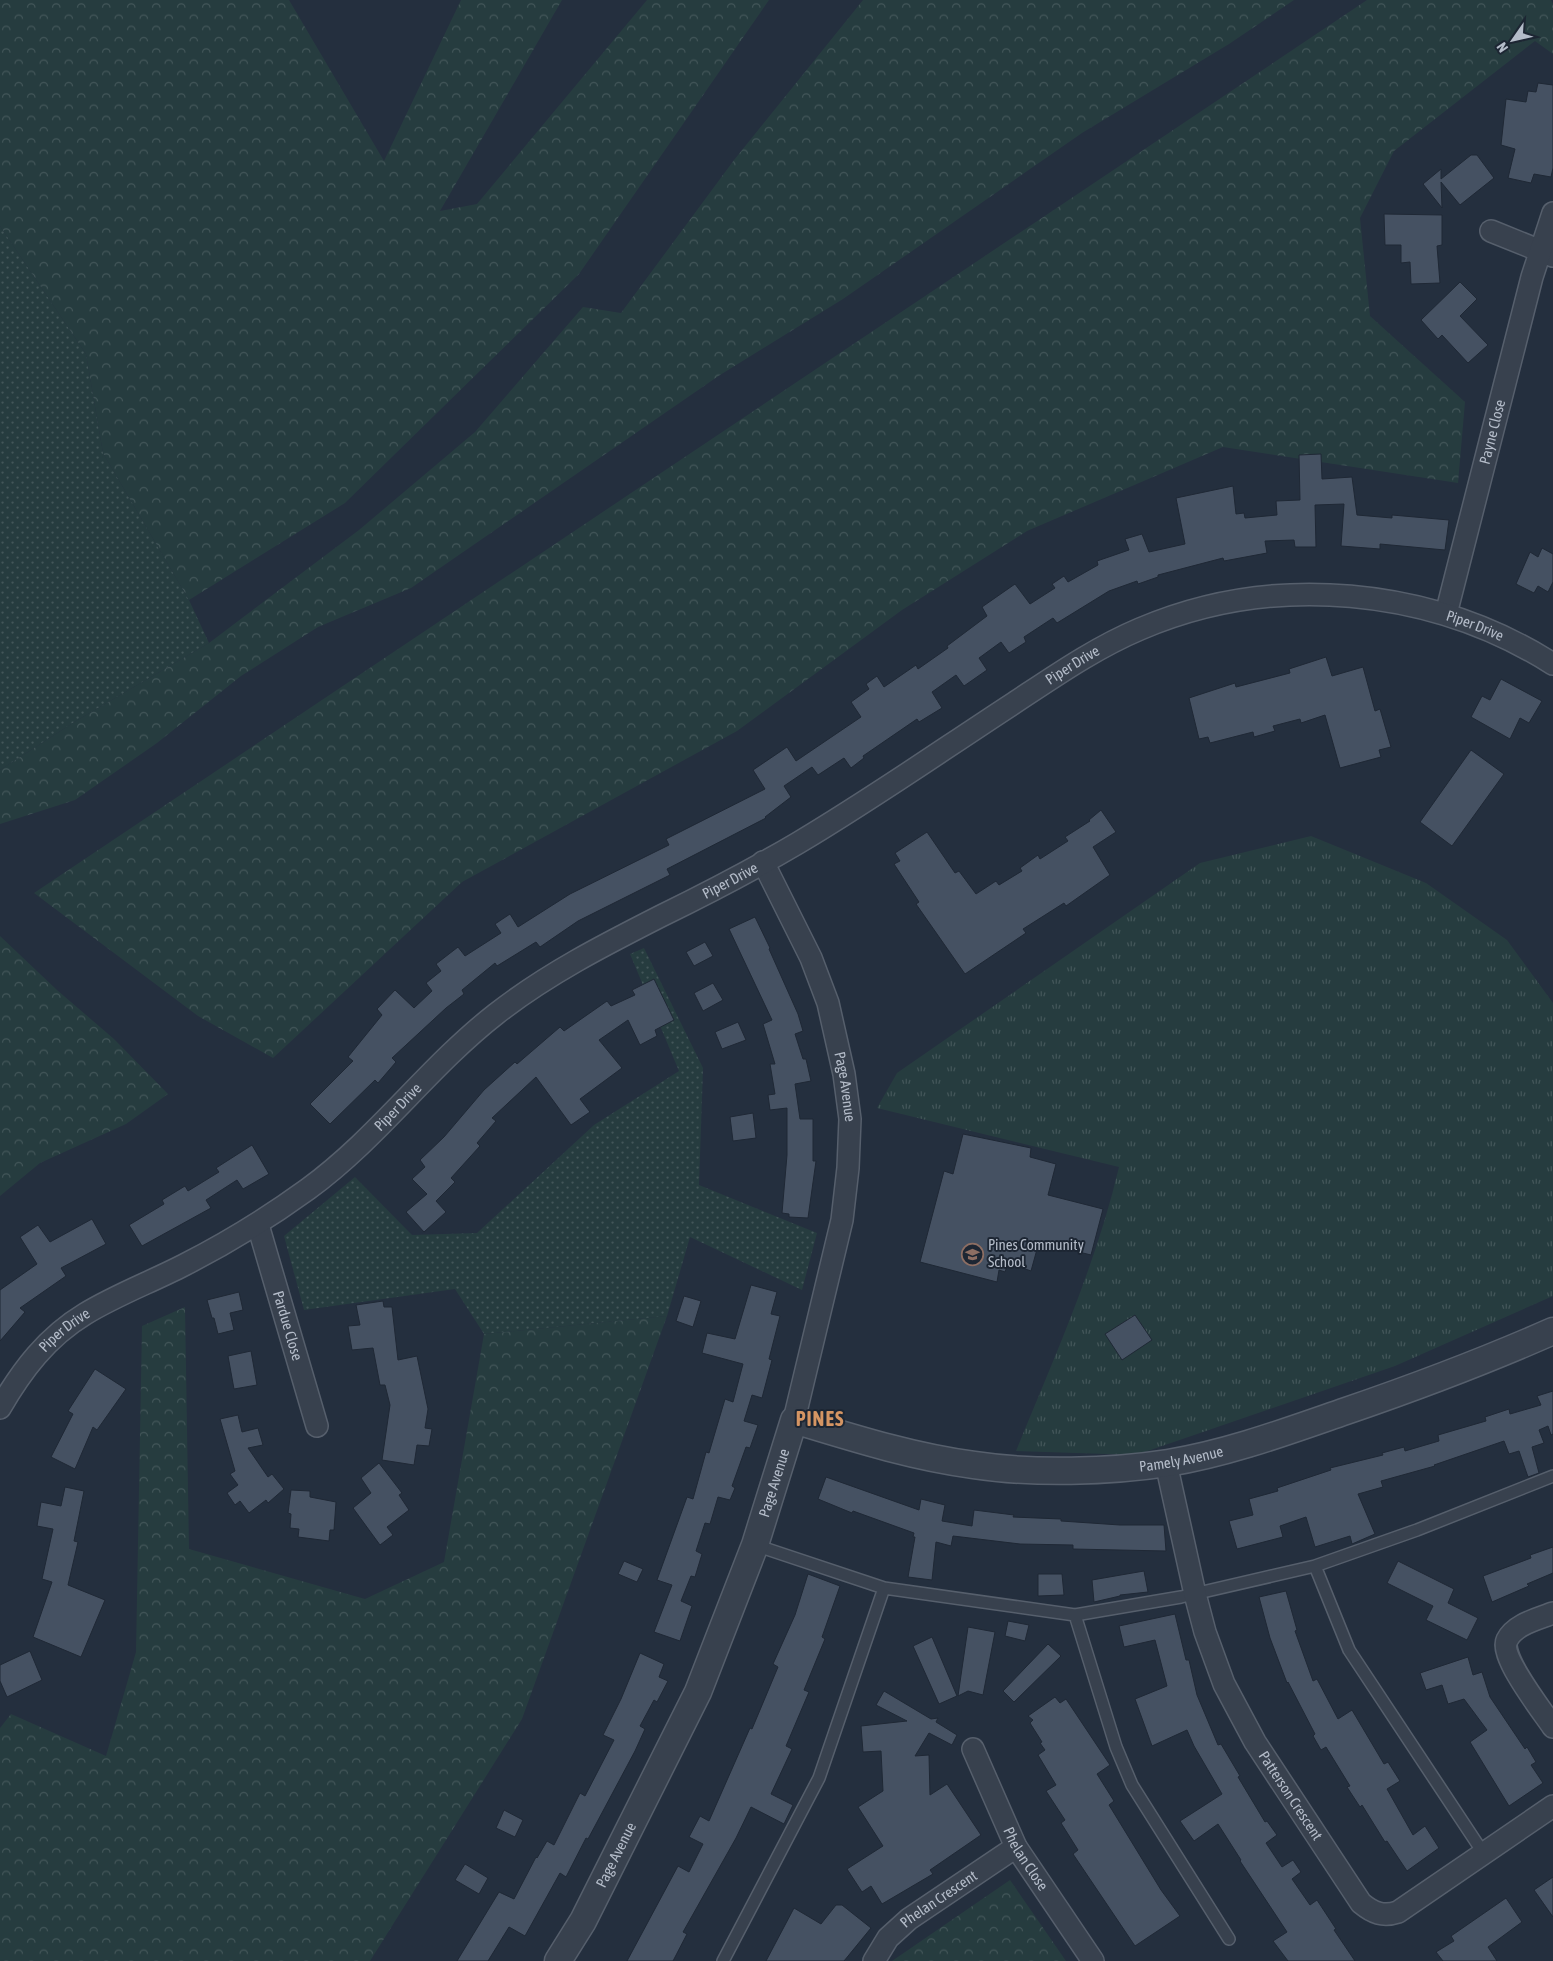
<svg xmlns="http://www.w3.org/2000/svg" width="1553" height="1961" font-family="'Asap Condensed',sans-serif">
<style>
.grass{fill:url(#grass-dots)}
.forest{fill:url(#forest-crowns)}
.park{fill:url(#park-tufts)}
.building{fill:#455162;stroke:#1f2835}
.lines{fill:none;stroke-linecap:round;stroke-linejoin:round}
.service-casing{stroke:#565f6c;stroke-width:14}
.minor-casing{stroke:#565f6c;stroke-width:24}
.tertiary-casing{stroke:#565f6c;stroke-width:29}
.service{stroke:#38414e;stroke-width:11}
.minor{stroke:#38414e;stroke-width:21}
.tertiary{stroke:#38414e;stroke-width:26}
.labels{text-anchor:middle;stroke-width:4;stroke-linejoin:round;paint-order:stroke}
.street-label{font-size:15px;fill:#b4bcc9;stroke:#1d2633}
.poi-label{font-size:15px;fill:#b4bcc9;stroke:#1d2633;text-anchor:start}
.district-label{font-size:20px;font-weight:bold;letter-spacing:1px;fill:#d59563;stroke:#1d2633}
</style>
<defs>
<pattern id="grass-dots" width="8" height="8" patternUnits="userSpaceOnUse" patternTransform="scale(1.25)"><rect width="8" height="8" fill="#263c3f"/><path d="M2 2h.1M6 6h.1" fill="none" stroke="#435659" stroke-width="1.8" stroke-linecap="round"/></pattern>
<pattern id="forest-crowns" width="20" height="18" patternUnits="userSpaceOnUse" patternTransform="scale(1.25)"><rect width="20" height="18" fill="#263c3f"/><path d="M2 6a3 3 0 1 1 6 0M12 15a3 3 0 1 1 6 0" fill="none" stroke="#435659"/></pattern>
<pattern id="park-tufts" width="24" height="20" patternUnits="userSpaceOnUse" patternTransform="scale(1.25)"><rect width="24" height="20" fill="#263c3f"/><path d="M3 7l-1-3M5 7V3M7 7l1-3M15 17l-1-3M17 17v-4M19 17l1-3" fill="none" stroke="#435659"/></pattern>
</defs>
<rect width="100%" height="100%" fill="#242f3e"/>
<path class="grass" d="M 0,226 L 86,354 L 103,453 L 189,600 L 209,643 L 76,721 L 0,770 Z
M 644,948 L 703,1068 L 699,1185 L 817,1233 L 802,1290 L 690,1237 L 667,1316 L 484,1334 L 455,1289 L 304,1310 L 284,1236 L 355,1177 L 412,1235 L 477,1233 L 594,1125 L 679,1071 L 630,954 Z"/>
<path class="forest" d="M 0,0 L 289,0 L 384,161 L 461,0 L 562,0 L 440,211 L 477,204 L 647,0 L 769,0 L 579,274 L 345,503 L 189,600 L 103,453 L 86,354 L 0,226 Z
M 863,0 L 1294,0 L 1229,44 L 1082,133 L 843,299 L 720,375 L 411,588 L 318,627 L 241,676 L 157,743 L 75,800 L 0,824 L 0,770 L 76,721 L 209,643 L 359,530 L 475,432 L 583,307 L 621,313 L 734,160 Z
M 1367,0 L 1551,0 L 1553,4 L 1553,54 L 1535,41 L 1394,151 L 1360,218 L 1370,316 L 1465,402 L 1458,483 L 1223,447 L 1027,531 L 902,610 L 737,731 L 462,882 L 273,1058 L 198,1016 L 34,893 Z
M 0,936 L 57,990 L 114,1039 L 168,1094 L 126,1124 L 40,1163 L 0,1196 Z
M 185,1307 L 189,1549 L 365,1599 L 444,1562 L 484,1334 L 667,1316 L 522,1719 L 370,1961 L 0,1961 L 0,1728 L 11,1714 L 106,1756 L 136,1652 L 142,1326 Z
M 1010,1880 L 1066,1961 L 892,1961 Z"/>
<path class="park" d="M 1311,836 L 1426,883 L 1507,940 L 1553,1003 L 1553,1296 L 1395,1366 L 1136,1455 L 1016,1451 C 1054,1358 1096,1265 1119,1167 L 877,1108 L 897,1073 L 1200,863 Z"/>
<path class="building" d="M 1538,83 L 1553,85 L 1553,168 L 1551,177 L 1534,174 L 1531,183 L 1508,178 L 1515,149 L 1501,145 L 1506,99 L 1526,102 L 1528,91 L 1536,92 Z
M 1471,155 L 1477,155 L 1494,178 L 1460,205 L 1441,182 L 1442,208 L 1423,184 L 1441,169 L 1441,179 Z
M 1384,214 L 1442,215 L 1442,245 L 1437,246 L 1440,283 L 1411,284 L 1410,262 L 1401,263 L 1401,245 L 1385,245 Z
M 1460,282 L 1477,299 L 1460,316 L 1488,345 L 1468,363 L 1442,335 L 1438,339 L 1421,320 Z
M 1321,454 L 1322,479 L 1352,477 L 1357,515 L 1392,518 L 1392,515 L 1449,520 L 1445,550 L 1380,544 L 1380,549 L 1341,546 L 1344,504 L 1315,505 L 1316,547 L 1295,547 L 1294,540 L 1265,541 L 1267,553 L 1224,561 L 1223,558 L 1158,575 L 1158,577 L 1138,584 L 1137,581 L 1109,591 L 1057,623 L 1053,618 L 1024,637 L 1026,642 L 1009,653 L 1001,642 L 979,658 L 987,670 L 964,686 L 956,675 L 932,692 L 942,708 L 919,722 L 917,719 L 863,756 L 864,758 L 851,768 L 844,758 L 818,775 L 812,767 L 784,786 L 791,797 L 765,817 L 766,818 L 667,869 L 670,875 L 578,921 L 540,947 L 536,942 L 497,966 L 495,963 L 462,990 L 464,994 L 446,1008 L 392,1058 L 396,1062 L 378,1083 L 375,1080 L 330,1124 L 310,1104 L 353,1061 L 348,1057 L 382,1015 L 377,1009 L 395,990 L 414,1008 L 432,991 L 426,983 L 441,971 L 436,964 L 458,947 L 465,956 L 501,933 L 495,924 L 510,914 L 518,927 L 570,894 L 669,845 L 666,839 L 765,789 L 753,770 L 787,747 L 796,761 L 861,717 L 851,702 L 869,689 L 866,684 L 877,676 L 884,687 L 916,665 L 918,669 L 948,648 L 947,646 L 987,616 L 982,607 L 1015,584 L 1030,604 L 1055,588 L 1052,584 L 1064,576 L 1068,582 L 1098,565 L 1097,561 L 1129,550 L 1125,539 L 1142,534 L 1149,552 L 1185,544 L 1176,498 L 1233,486 L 1236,514 L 1244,513 L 1245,518 L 1277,515 L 1276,501 L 1300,500 L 1299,455 Z
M 1542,548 L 1553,554 L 1553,582 L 1548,592 L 1538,586 L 1534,593 L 1516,584 L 1530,552 L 1538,557 Z
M 1326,657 L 1332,676 L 1363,667 L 1375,711 L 1380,709 L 1391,747 L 1379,750 L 1381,757 L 1340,768 L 1325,715 L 1301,723 L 1300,719 L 1273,726 L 1275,731 L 1254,737 L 1253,732 L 1210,743 L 1208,737 L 1199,739 L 1189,698 L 1235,683 L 1236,687 L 1290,673 L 1289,669 Z
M 1501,679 L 1542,701 L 1529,723 L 1520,718 L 1510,739 L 1471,717 L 1482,696 L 1490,700 Z
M 1471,750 L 1504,774 L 1452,846 L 1420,822 Z
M 1101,810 L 1116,832 L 1093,847 L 1110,875 L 1066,906 L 1064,903 L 1023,929 L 1026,933 L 965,974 L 916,904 L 919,902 L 894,864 L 900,861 L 895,853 L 927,832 L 955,873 L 959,871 L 976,894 L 996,881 L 999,885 L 1022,871 L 1020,868 L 1038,855 L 1040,859 L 1068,841 L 1065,837 L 1090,821 L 1089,820 Z
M 755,917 L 770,948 L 769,949 L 798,1014 L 803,1031 L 795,1034 L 803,1059 L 806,1059 L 811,1081 L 795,1084 L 800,1119 L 813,1119 L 813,1161 L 816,1161 L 808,1218 L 789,1217 L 789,1214 L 782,1213 L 787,1155 L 787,1108 L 770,1110 L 768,1095 L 775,1094 L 770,1064 L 775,1064 L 763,1024 L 772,1020 L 729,929 Z
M 705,942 L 713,956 L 694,966 L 686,952 Z
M 654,979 L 674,1020 L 655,1030 L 657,1036 L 640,1045 L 628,1020 L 599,1040 L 622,1068 L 580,1099 L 590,1112 L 571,1125 L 536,1077 L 492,1118 L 496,1121 L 477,1143 L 480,1146 L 451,1178 L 455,1182 L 436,1201 L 446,1212 L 424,1232 L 406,1212 L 427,1194 L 412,1179 L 425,1167 L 420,1160 L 444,1137 L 484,1090 L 515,1062 L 517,1064 L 560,1027 L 564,1031 L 607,1001 L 611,1006 L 635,995 L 632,990 Z
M 713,983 L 723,1000 L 703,1011 L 694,993 Z
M 738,1022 L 746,1040 L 722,1049 L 715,1032 Z
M 753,1113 L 756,1138 L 733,1141 L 730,1117 Z
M 963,1134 L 1031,1148 L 1030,1157 L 1056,1164 L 1048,1195 L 1103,1209 L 1091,1255 L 1039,1242 L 1031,1271 L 1008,1263 L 1005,1272 L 999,1270 L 997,1282 L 920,1262 L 944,1171 L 953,1174 Z
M 252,1145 L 269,1174 L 243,1189 L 237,1180 L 206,1200 L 211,1208 L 142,1246 L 129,1225 L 164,1204 L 162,1200 L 185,1186 L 188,1191 L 219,1172 L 216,1168 Z
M 92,1219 L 106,1244 L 61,1268 L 66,1276 L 20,1308 L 25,1312 L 0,1341 L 0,1290 L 37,1264 L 20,1237 L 38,1225 L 50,1242 Z
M 751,1285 L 777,1292 L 771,1314 L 780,1316 L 769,1359 L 772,1360 L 762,1398 L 752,1395 L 744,1421 L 758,1425 L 750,1448 L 746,1447 L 732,1486 L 735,1488 L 730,1500 L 718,1497 L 710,1524 L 705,1523 L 696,1551 L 702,1554 L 695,1577 L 691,1576 L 681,1601 L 692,1606 L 680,1641 L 654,1632 L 672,1585 L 657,1580 L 687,1497 L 693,1499 L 706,1452 L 709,1453 L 725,1399 L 733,1402 L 743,1364 L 702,1353 L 707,1333 L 735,1339 Z
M 239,1292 L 243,1310 L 230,1313 L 234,1330 L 218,1334 L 214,1318 L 212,1318 L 207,1300 Z
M 684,1296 L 701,1301 L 693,1327 L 676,1321 Z
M 383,1301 L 384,1307 L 392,1307 L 398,1360 L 417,1356 L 428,1409 L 425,1428 L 432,1429 L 429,1446 L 417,1445 L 414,1465 L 382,1460 L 390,1405 L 385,1385 L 380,1385 L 373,1348 L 352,1350 L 348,1326 L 360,1325 L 356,1305 Z
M 1135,1315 L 1152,1340 L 1122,1360 L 1105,1334 Z
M 251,1351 L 257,1385 L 234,1389 L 228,1356 Z
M 95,1369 L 126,1389 L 97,1430 L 93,1427 L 75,1469 L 51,1457 L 73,1414 L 68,1411 Z
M 1553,1391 L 1553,1434 L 1551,1435 L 1548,1426 L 1539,1430 L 1544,1443 L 1532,1447 L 1539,1473 L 1528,1477 L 1519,1451 L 1509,1454 L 1504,1441 L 1434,1465 L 1435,1466 L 1381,1481 L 1383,1487 L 1358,1494 L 1375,1534 L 1352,1544 L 1350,1536 L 1315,1547 L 1306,1517 L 1280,1526 L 1283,1537 L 1237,1549 L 1229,1521 L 1253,1515 L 1249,1499 L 1278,1491 L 1277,1488 L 1331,1470 L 1330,1468 L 1383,1455 L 1382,1453 L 1404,1447 L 1405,1451 L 1439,1441 L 1438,1435 L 1486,1421 L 1485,1417 L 1509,1409 L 1510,1414 L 1541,1405 L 1537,1396 Z
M 238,1415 L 242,1432 L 258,1428 L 263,1445 L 248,1448 L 268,1477 L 272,1474 L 284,1489 L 268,1503 L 266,1500 L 249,1513 L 240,1501 L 235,1505 L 227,1493 L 238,1485 L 230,1474 L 235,1471 L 220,1419 Z
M 379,1463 L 402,1493 L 399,1495 L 409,1510 L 387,1527 L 393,1535 L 380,1545 L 353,1508 L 371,1493 L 361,1478 Z
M 826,1477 L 919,1510 L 921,1499 L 945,1505 L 942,1521 L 972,1526 L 974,1510 L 1014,1515 L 1013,1517 L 1061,1519 L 1061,1521 L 1120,1525 L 1164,1525 L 1166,1551 L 1073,1549 L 1073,1545 L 1020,1544 L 953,1536 L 951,1546 L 936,1542 L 932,1580 L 908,1577 L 915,1537 L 913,1537 L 914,1533 L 853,1511 L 852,1513 L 818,1499 Z
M 65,1487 L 84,1491 L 74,1541 L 78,1542 L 68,1585 L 105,1600 L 81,1657 L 33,1637 L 52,1582 L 42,1579 L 53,1529 L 37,1526 L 41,1502 L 61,1506 Z
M 291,1490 L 310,1491 L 310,1497 L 336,1502 L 334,1530 L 330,1530 L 329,1541 L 298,1537 L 299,1529 L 290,1528 L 291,1514 L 288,1513 Z
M 1553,1547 L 1553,1573 L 1527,1584 L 1529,1586 L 1492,1602 L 1483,1576 L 1531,1558 L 1530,1555 Z
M 624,1561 L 643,1569 L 637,1582 L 618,1574 Z
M 1398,1561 L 1454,1589 L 1448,1603 L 1478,1618 L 1467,1640 L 1426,1620 L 1433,1606 L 1387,1583 Z
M 1144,1571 L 1148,1592 L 1120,1595 L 1120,1596 L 1094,1602 L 1092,1580 Z
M 808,1574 L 840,1586 L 822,1637 L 825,1639 L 804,1690 L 809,1692 L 786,1746 L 792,1749 L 771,1794 L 793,1805 L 784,1824 L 751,1807 L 736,1838 L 683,1932 L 687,1934 L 673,1961 L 627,1961 L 678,1866 L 689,1872 L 703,1844 L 689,1837 L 700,1816 L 709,1821 L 750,1728 L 752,1729 L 778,1667 L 773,1664 L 795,1615 Z
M 1038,1574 L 1062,1574 L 1064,1595 L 1038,1596 Z
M 1286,1591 L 1297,1630 L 1295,1631 L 1313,1681 L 1317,1679 L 1338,1719 L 1352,1710 L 1384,1764 L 1388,1762 L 1400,1781 L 1387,1789 L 1413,1835 L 1425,1826 L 1439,1848 L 1407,1871 L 1387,1841 L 1385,1842 L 1362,1805 L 1360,1807 L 1347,1787 L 1350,1786 L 1326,1747 L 1321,1750 L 1313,1736 L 1315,1734 L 1288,1682 L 1287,1683 L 1270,1638 L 1259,1597 Z
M 1175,1614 L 1186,1660 L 1189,1660 L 1197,1695 L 1218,1745 L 1221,1744 L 1240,1776 L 1238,1777 L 1265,1822 L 1267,1821 L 1277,1835 L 1266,1843 L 1282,1867 L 1293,1860 L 1301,1872 L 1292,1879 L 1310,1905 L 1317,1900 L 1336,1929 L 1334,1930 L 1355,1961 L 1288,1961 L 1273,1941 L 1287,1932 L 1240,1861 L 1241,1860 L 1218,1824 L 1194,1841 L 1180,1821 L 1222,1794 L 1194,1746 L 1187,1730 L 1152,1746 L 1135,1699 L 1167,1686 L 1155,1640 L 1124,1647 L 1119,1626 Z
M 1008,1621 L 1029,1625 L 1025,1641 L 1005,1636 Z
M 968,1627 L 995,1632 L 983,1695 L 968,1691 L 958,1696 Z
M 932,1637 L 957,1696 L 939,1704 L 913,1646 Z
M 1048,1644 L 1061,1656 L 1014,1702 L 1003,1691 Z
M 30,1651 L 42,1680 L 7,1697 L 0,1681 L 0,1665 Z
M 640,1653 L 664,1664 L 659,1677 L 668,1681 L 657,1702 L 654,1700 L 640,1726 L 645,1729 L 635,1751 L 588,1839 L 586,1838 L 566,1877 L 560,1873 L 525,1936 L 509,1927 L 488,1961 L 457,1961 L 499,1892 L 514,1899 L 536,1857 L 537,1858 L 547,1841 L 554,1845 L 580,1793 L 585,1796 L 614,1740 L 603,1735 L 621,1699 Z
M 1468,1657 L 1473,1675 L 1482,1672 L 1490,1697 L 1525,1749 L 1527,1747 L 1536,1762 L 1531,1765 L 1543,1783 L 1509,1806 L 1470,1742 L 1487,1730 L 1464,1699 L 1448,1704 L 1442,1685 L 1426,1690 L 1420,1673 Z
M 884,1691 L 931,1719 L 938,1718 L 936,1722 L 957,1735 L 952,1745 L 929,1733 L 915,1756 L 929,1755 L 930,1795 L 947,1784 L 981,1835 L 930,1870 L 933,1874 L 882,1904 L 871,1886 L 862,1892 L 847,1869 L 883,1846 L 858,1807 L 883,1791 L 881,1751 L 863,1752 L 861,1726 L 907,1721 L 876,1705 Z
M 1055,1697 L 1060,1703 L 1066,1699 L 1110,1765 L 1097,1774 L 1114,1801 L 1109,1805 L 1161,1890 L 1180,1916 L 1135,1946 L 1073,1854 L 1078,1850 L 1061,1823 L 1065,1820 L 1046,1791 L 1056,1785 L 1038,1755 L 1045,1750 L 1040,1743 L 1042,1742 L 1030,1723 L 1033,1720 L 1028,1716 Z
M 504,1810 L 523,1820 L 515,1837 L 496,1828 Z
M 465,1864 L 488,1878 L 479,1894 L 455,1880 Z
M 1553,1877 L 1553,1917 L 1534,1890 Z
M 1506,1898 L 1522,1922 L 1488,1947 L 1497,1961 L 1443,1961 L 1436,1952 L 1454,1941 L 1451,1936 Z
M 836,1905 L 842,1905 L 871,1928 L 844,1961 L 766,1961 L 794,1908 L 821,1924 Z"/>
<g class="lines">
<defs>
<path id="service" d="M 755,1545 L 884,1588 L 1075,1615 L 1181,1597 L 1315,1566 L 1417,1530 L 1553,1476
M 1315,1566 L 1349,1650 L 1484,1854
M 1075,1615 L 1116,1747 L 1132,1785 L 1229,1939
M 723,1961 L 819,1778 L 884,1588"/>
<g id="minor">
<path d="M 1491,231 L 1553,256"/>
<path id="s1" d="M 1446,614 L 1532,277 L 1553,213"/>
<path id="s2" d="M 763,862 L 811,958 L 828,1003 L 844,1074 L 850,1119 L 848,1168 L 842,1220 L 794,1420"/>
<path id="s3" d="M 258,1225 L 317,1426"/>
<path id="s4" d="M 0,1408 C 22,1370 47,1337 85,1314 C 116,1295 151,1282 184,1265 C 229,1242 268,1218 308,1189 C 378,1138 428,1067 496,1014 C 547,974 604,945 661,916 C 708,893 754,869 798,843 C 872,799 942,750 1014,703 C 1055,676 1095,648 1140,629 C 1273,572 1431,587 1553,664"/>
<path id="s5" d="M 1166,1463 L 1195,1594 L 1205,1632 L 1224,1684 L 1255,1742 L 1361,1903 C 1373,1913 1383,1917 1398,1912 L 1553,1806"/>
<path d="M 1553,1613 C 1538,1619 1515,1624 1507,1640 C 1499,1656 1543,1712 1553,1727"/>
<path id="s6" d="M 973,1749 L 1016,1847 L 1093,1961"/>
<path id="s7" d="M 874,1961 L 888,1938 L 909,1919 L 1016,1847"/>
</g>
<g id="tertiary">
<path id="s8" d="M 558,1961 L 583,1921 L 698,1692 L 755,1545 L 794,1420 C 853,1438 913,1457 974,1465 C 1033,1474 1110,1472 1168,1463 C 1229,1453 1288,1431 1346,1411 C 1416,1387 1485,1361 1553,1331"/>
</g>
</defs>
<use href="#service" class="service-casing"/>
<use href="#minor" class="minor-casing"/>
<use href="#tertiary" class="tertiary-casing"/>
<use href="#service" class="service"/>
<use href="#minor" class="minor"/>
<use href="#tertiary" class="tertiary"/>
</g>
<defs>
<symbol id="school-ring" viewBox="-11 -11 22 22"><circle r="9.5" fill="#1d2633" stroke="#8d6e63" stroke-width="1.5"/><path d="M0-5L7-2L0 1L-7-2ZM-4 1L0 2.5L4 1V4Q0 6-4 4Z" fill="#8d6e63"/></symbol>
</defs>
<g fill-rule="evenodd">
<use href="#school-ring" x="960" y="1242" width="25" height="25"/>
</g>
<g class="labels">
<g class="street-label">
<text dy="5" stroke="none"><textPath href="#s1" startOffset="188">Payne Close</textPath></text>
<text dy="5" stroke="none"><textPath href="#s4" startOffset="1736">Piper Drive</textPath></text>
<text dy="5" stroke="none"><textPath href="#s4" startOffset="1316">Piper Drive</textPath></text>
<text dy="5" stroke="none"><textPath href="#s4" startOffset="911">Piper Drive</textPath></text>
<text dy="5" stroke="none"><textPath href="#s2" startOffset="241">Page Avenue</textPath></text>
<text dy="5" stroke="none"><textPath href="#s4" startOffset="506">Piper Drive</textPath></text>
<text dy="5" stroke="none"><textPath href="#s3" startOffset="105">Pardue Close</textPath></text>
<text dy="5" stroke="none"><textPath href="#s4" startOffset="102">Piper Drive</textPath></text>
<text dy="5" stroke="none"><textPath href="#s8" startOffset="986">Pamely Avenue</textPath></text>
<text dy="5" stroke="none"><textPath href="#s8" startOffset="526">Page Avenue</textPath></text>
<text dy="5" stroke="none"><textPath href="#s5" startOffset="359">Patterson Crescent</textPath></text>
<text dy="5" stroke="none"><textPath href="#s8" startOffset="121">Page Avenue</textPath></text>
<text dy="5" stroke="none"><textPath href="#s6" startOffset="122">Phelan Close</textPath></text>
<text dy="5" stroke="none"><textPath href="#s7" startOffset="91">Phelan Crescent</textPath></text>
</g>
<g class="poi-label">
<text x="988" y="1250">Pines Community<tspan x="988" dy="17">School</tspan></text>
</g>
<g class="district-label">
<text x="820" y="1426">PINES</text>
</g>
</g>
<g transform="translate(1513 40) rotate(236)" stroke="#1d2633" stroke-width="4" paint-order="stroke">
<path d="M0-4L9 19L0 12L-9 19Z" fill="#b4bcc9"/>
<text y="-8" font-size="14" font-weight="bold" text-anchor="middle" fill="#b4bcc9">N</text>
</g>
</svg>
